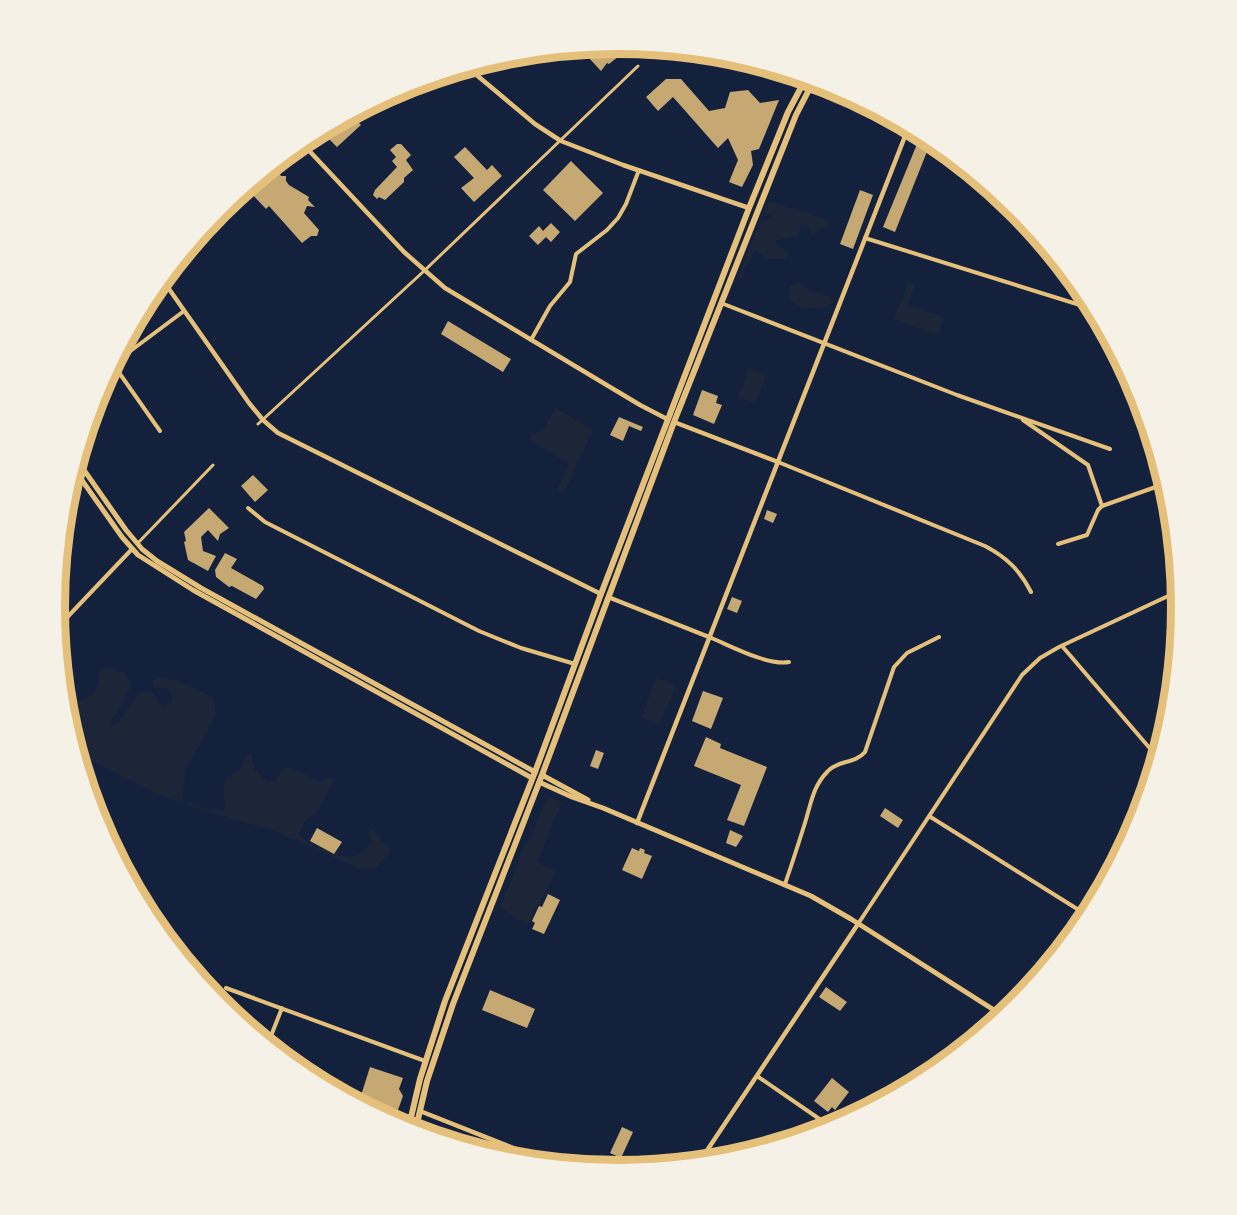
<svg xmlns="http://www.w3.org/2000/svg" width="1237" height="1215" font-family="'Roboto Condensed',sans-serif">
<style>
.green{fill:#1d2539}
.building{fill:#c6a872}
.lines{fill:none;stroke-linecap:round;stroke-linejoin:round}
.pedestrian{stroke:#e5c07b;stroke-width:3}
.minor{stroke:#e5c07b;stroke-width:4}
.tertiary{stroke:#e5c07b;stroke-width:4.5}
.secondary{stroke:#e5c07b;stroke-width:5}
.primary{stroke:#e5c07b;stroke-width:6}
.rim{fill:none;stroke:#e5c07b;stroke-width:8}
</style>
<rect width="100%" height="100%" fill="#14213d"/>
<path class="green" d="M 767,202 L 772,202 L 827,220 L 829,225 L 826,228 L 819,229 L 815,235 L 810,234 L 809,226 L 801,224 L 798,236 L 777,240 L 775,245 L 788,251 L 789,254 L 785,259 L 766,259 L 758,251 L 754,251 L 749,263 L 744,267 L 743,277 L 739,279 L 739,275 L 759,224 L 773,217 L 771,215 L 763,216 Z
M 909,281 L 915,284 L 908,304 L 944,318 L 937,335 L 894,319 Z
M 799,283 L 809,290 L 830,297 L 832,304 C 821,309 801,312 791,300 C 788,297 789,290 790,286 Z
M 749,368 L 766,375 L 756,403 L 738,397 Z
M 557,409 L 593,430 L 564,493 L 557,490 L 569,464 L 529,439 L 531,436 L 544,429 L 554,410 Z
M 106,668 L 123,672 L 132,683 L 122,705 L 111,720 L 112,726 L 119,722 L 139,693 L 144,691 L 153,694 L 160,705 L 163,706 L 171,703 L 173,696 C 166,682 163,690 154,687 L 153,682 L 157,678 C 172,677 204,690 215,701 L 215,713 L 211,725 L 186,768 L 182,802 L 159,795 L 76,753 L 72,740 L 83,719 L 78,714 L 70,717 L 66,711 C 72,698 87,702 95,691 C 99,686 98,678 100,671 Z
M 656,678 L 676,685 L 660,725 L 641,718 Z
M 251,753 L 255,770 L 268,782 L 275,781 L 283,770 L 290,767 L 320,782 L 329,777 L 332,778 L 333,781 L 317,812 L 304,822 L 299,835 C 311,846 345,865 361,853 C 364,851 368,846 371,843 L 369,833 L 372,829 L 378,834 L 380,840 L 390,848 L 389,853 L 374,870 L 361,869 L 275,831 L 187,805 L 188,802 L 209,810 L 223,811 L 226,807 L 223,792 L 224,786 L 226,780 L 241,768 L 248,754 Z
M 549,797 L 562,802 L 537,862 L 556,871 L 528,924 L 513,917 L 501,906 L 524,846 L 531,838 L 545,801 Z"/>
<path class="building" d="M 619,44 L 626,44 L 629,48 L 609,64 L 607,63 L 601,71 L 589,58 L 593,55 L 585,47 Z
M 666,79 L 681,79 L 709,111 L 725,108 L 730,92 L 748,90 L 760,103 L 779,100 L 759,149 L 751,151 L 753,165 L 742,187 L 729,182 L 738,160 L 728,138 L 718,148 L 673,97 L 658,111 L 646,97 Z
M 351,114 L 361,125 L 337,147 L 327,137 L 328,131 L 321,130 Z
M 397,144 L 401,144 L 411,155 L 406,160 L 413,170 L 404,178 L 404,182 L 385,200 L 379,197 L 377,199 L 373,195 L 375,190 L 397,167 L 392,161 L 396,157 L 390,150 Z
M 917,144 L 928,149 L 895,232 L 883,227 Z
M 465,147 L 487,170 L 492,165 L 502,176 L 474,202 L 461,188 L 474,178 L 454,157 Z
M 571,161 L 603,193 L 575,221 L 543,190 Z
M 274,164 L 281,176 L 286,176 L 286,181 L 289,185 L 309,197 L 308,200 L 315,207 L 307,206 L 304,213 L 319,230 L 317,236 L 311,236 L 302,243 L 269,206 L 266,209 L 251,193 L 255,190 L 249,184 Z
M 860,190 L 873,195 L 853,249 L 840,244 Z
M 551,223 L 560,232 L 551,242 L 546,237 L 538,245 L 529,236 L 539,226 L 543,231 Z
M 448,321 L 511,359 L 503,372 L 441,334 Z
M 702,390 L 718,396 L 716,403 L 722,405 L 714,424 L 693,415 Z
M 619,417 L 643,427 L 641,431 L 629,426 L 623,441 L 610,435 Z
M 253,475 L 268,490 L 255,502 L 241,486 Z
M 209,508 L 229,528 L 220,534 L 218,541 L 208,530 L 201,537 L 203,551 L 216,556 L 208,571 L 188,560 L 184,542 L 186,541 L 184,532 Z
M 767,510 L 777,514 L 773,523 L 764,519 Z
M 225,553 L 237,559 L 231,568 L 263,586 L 264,589 L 256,599 L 232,586 L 229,587 L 216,577 L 215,570 Z
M 732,597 L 742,601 L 737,613 L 727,609 Z
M 703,691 L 723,698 L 711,729 L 692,721 Z
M 706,737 L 721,744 L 720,748 L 767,767 L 744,826 L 727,820 L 741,785 L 694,766 Z
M 596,750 L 604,753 L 598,769 L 590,766 Z
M 885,808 L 903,820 L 898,828 L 880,816 Z
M 317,828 L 342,842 L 334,854 L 310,841 Z
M 730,830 L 743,836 L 736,847 L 726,843 Z
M 632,848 L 639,851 L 640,848 L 645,850 L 644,853 L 652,856 L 642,879 L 622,870 Z
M 548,894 L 560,900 L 544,934 L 532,929 L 535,923 L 532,921 L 539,906 L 542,907 Z
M 826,987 L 847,1002 L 840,1011 L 819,997 Z
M 490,990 L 535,1009 L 527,1028 L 482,1010 Z
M 370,1067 L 403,1078 L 399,1089 L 403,1096 L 398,1110 L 391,1112 L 388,1121 L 358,1105 Z
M 832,1078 L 849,1092 L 835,1110 L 832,1107 L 828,1112 L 814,1101 Z
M 622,1127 L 633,1132 L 621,1158 L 610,1153 Z"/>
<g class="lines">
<path class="pedestrian" d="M 258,424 L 424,271 L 638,66
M 137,544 L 213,465"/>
<path class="minor" d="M 865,238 L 1096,310
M 721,303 L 957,395 L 1110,449
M 531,340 L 550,306 L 570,282 L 576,254 L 607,230 L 618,218 L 626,204 L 639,170
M 113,364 L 184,311
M 113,364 L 160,431
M 1023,420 L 1088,465 L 1102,506
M 778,462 L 985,546 C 1006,557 1020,570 1031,592
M 248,508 L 265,522 L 479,631 L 521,648 L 575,664
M 1058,544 L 1087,535 L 1098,510 L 1102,506 L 1167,483
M 57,628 L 132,549
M 709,637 C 729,645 767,666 789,662
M 1062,646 L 1159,759
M 929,816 L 1090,917
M 785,884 C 792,864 798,845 804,826 C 811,805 812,787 828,771 C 838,760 855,764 865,752 L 894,667 L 907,653 L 939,637
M 858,924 L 1022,675 L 1040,658 L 1059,647 L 1181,590
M 226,988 L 425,1061
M 267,1046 L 282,1008
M 757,1076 L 834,1129"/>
<path class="tertiary" d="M 467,67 L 535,124 L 561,141 L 623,165 L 749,208
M 301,142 L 404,252 L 445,288 L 640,405 L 667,419
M 162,279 L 249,403 L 263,420 L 278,433 L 601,594
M 674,422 L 778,462
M 608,597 L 709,637
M 637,823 L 909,126
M 420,1111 L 556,1165
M 698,1164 L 858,924"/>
<path class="secondary" d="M 77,460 L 126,530 L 142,549 L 157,561 L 201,588 L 535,772
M 74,469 L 122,537 L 138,555 L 193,590 L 532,778
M 542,775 L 588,800
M 539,782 L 572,797 L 603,808 L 811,896 L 851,919 L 1005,1017"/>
<path class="primary" d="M 408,1130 L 420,1079 L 445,1001 L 535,772 L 601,594 L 749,208 L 788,112 L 806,78
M 415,1132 L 427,1081 L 453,1004 L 542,775 L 674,422 L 796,115 L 814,80"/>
</g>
<path d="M0 0H1237V1215H0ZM65 607a553 553 0 1 1 1106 0a553 553 0 1 1-1106 0Z" fill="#f6f1e7" fill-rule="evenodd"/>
<path class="rim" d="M65 607a553 553 0 1 1 1106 0a553 553 0 1 1-1106 0Z"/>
</svg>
